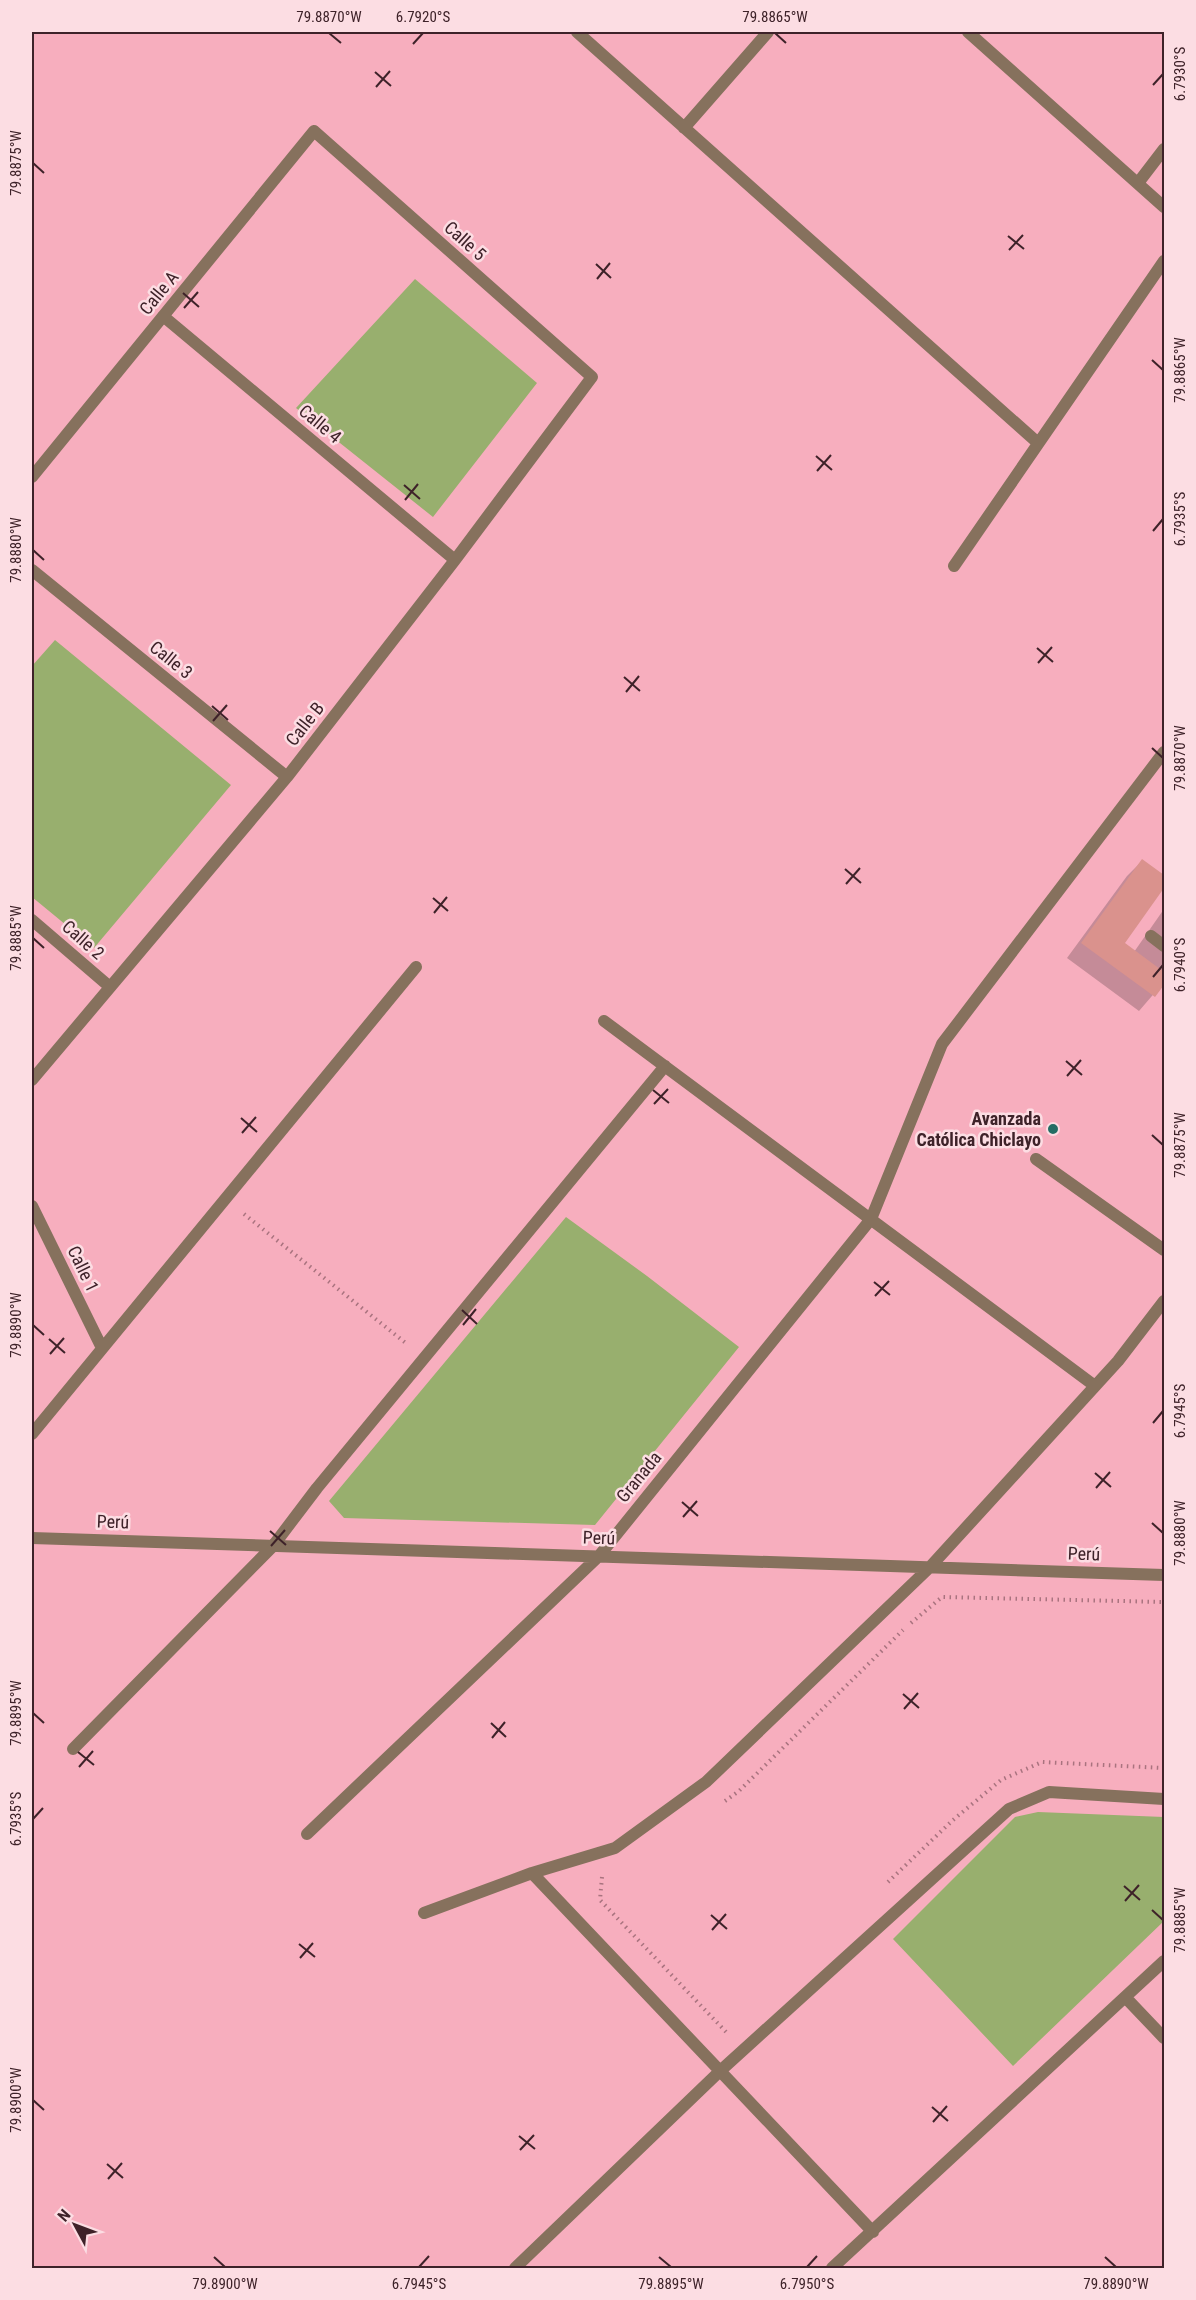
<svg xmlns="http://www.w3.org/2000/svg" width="1196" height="2300" font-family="'Roboto Condensed',sans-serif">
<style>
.green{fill:#98af6e}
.shadow{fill:#0003}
.building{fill:#da928d}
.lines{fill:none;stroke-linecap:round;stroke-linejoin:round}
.path{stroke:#a9737f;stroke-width:4;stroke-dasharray:1.5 4.5;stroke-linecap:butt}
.service{stroke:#86715d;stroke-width:12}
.minor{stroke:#86715d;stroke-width:12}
.ticks{fill:none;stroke:#3e2229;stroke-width:2}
.poi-dot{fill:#246d64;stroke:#fcdde3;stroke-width:2}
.labels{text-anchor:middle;stroke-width:5;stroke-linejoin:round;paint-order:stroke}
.street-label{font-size:18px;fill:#3e2229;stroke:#fcdde3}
.poi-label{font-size:18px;font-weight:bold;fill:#3e2229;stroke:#fcdde3;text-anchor:end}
.neatline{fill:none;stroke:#3e2229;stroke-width:2}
.ticks-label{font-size:15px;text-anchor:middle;fill:#3e2229}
</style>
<rect width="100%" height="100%" fill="#f7aebe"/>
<path class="green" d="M 415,279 L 537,383 L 433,517 L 296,408 Z
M 55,640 L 231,785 L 94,948 L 32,897 L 32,666 Z
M 566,1217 L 647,1276 L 739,1347 L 595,1525 L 344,1518 L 329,1501 Z
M 1038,1812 L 1164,1817 L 1164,1921 L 1013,2066 L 893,1939 L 1015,1817 Z"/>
<path class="shadow" d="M 1142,861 L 1164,877 L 1164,886 L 1123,943 L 1134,952 L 1164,909 L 1164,982 L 1139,1011 L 1067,958 L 1127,876 Z"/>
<path class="building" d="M 1142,859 L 1164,875 L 1164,888 L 1125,943 L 1164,972 L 1164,985 L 1155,997 L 1081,943 Z"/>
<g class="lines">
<path class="path" d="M 244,1214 L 407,1344
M 911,1623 L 942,1597 L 1164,1602
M 725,1801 L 739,1791 L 903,1630
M 602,1877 L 600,1900 L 728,2034
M 888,1882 L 953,1820 L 1001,1780 L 1042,1762 L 1164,1768"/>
<path class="service" d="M 1151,936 L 1164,946
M 1036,1159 L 1164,1250"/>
<path class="minor" d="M 577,32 L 1038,443
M 968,32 L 1164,207
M 684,128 L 768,32
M 1138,183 L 1164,149
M 163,316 L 455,560
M 32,477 L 314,131 L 592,377 L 455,560 L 287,777 L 32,1080
M 954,566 L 1164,261
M 32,570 L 287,777
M 32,920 L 110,987
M 604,1021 L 1095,1386
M 32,1206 L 102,1348
M 32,1434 L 416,967
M 32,1538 L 1164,1575
M 73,1749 L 273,1546 L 317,1488 L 665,1066
M 307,1834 L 599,1556 L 871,1219 L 942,1044 L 1164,752
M 532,1873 L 873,2232
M 424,1913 L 532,1873 L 615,1848 L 706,1782 L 930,1567 L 1118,1361 L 1164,1301
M 1126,1998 L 1164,2038
M 515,2268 L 719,2072 L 1009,1809 L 1049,1792 L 1164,1799
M 832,2268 L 1164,1961"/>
</g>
<path class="ticks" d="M 329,33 L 341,43M 775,33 L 786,43M 413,44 L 423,33M 375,72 L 391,86M 1153,85 L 1163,74M 376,87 L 390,71M 33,163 L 44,173M 1008,236 L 1024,249M 1009,250 L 1023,235M 596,264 L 611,278M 597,279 L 610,263M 183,293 L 199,307M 184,308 L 198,292M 1152,360 L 1163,370M 816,456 L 832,470M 817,471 L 831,455M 404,485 L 420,499M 405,500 L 418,484M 1153,531 L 1163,519M 33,550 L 44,560M 1037,648 L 1053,662M 1038,663 L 1052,647M 624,677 L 640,691M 626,692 L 639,676M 212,706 L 228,720M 213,721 L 227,705M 1152,748 L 1163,758M 845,869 L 861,883M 846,884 L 860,868M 433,898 L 448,911M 434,913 L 447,897M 33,938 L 44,948M 1153,977 L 1163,965M 1066,1061 L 1082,1075M 1067,1076 L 1081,1060M 653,1090 L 669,1103M 654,1104 L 668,1089M 241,1118 L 257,1132M 242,1133 L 256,1117M 1152,1135 L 1163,1145M 874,1282 L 890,1295M 875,1296 L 889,1281M 462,1310 L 477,1324M 33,1325 L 44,1335M 463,1325 L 476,1309M 49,1339 L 65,1353M 50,1354 L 64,1338M 1153,1423 L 1163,1411M 1095,1473 L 1111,1487M 1096,1488 L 1110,1472M 682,1502 L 698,1516M 683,1517 L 697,1501M 1152,1523 L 1163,1533M 270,1531 L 286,1545M 271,1546 L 285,1530M 903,1694 L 919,1708M 904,1709 L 918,1693M 33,1713 L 44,1723M 491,1723 L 506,1737M 492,1738 L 505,1722M 78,1752 L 94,1765M 79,1767 L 93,1751M 33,1819 L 43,1808M 1124,1886 L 1140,1900M 1125,1901 L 1139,1885M 1152,1910 L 1163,1920M 711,1915 L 727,1929M 712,1930 L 726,1914M 299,1944 L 315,1957M 300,1958 L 313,1943M 33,2100 L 44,2110M 932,2107 L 948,2121M 933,2122 L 947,2106M 519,2136 L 535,2149M 520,2150 L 534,2135M 107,2164 L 123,2178M 108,2179 L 122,2163M 214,2257 L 225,2267M 659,2257 L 671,2267M 1105,2257 L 1116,2267M 419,2267 L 429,2256M 807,2267 L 817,2256"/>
<circle class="poi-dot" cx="1053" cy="1129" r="6"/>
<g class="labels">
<g class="street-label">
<text transform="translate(465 241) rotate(42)" y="6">Calle 5</text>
<text transform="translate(159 293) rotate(-51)" y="6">Calle A</text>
<text transform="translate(320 424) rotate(40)" y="6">Calle 4</text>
<text transform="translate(171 660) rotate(39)" y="6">Calle 3</text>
<text transform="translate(305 724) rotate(-52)" y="6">Calle B</text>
<text transform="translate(83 940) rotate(41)" y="6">Calle 2</text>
<text transform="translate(83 1269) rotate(64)" y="6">Calle 1</text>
<text transform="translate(639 1477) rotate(-51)" y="6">Granada</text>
<text transform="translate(113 1522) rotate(2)" y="6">Perú</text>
<text transform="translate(599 1538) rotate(2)" y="6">Perú</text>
<text transform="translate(1084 1554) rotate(2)" y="6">Perú</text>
</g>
<g class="poi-label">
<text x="1041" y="1125">Avanzada<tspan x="1041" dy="21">Católica Chiclayo</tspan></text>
</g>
</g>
<rect width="1196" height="2300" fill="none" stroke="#fcdde3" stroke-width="66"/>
<g transform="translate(75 2225) rotate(311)" stroke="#fcdde3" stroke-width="4.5" paint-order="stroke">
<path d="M0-4.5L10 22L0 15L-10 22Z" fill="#3e2229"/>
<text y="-9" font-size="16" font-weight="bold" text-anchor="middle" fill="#3e2229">N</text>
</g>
<rect x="33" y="33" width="1130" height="2234" class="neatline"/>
<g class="ticks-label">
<text x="329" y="22">79.8870°W</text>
<text x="423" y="22">6.7920°S</text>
<text x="775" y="22">79.8865°W</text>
<text transform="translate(1180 74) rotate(-90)" y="5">6.7930°S</text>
<text transform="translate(16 163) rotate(-90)" y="5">79.8875°W</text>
<text transform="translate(1180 370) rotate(-90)" y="5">79.8865°W</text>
<text transform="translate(1180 519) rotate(-90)" y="5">6.7935°S</text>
<text transform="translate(16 550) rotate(-90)" y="5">79.8880°W</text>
<text transform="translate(1180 758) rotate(-90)" y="5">79.8870°W</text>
<text transform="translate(16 938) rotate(-90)" y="5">79.8885°W</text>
<text transform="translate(1180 965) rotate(-90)" y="5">6.7940°S</text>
<text transform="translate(1180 1145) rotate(-90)" y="5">79.8875°W</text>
<text transform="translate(16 1325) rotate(-90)" y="5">79.8890°W</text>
<text transform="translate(1180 1411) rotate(-90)" y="5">6.7945°S</text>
<text transform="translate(1180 1533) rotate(-90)" y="5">79.8880°W</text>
<text transform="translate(16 1713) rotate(-90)" y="5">79.8895°W</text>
<text transform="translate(16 1819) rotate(-90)" y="5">6.7935°S</text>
<text transform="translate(1180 1920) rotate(-90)" y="5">79.8885°W</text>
<text transform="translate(16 2100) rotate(-90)" y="5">79.8900°W</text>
<text x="225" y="2289">79.8900°W</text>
<text x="419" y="2289">6.7945°S</text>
<text x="671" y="2289">79.8895°W</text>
<text x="807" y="2289">6.7950°S</text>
<text x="1116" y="2289">79.8890°W</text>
</g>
</svg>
